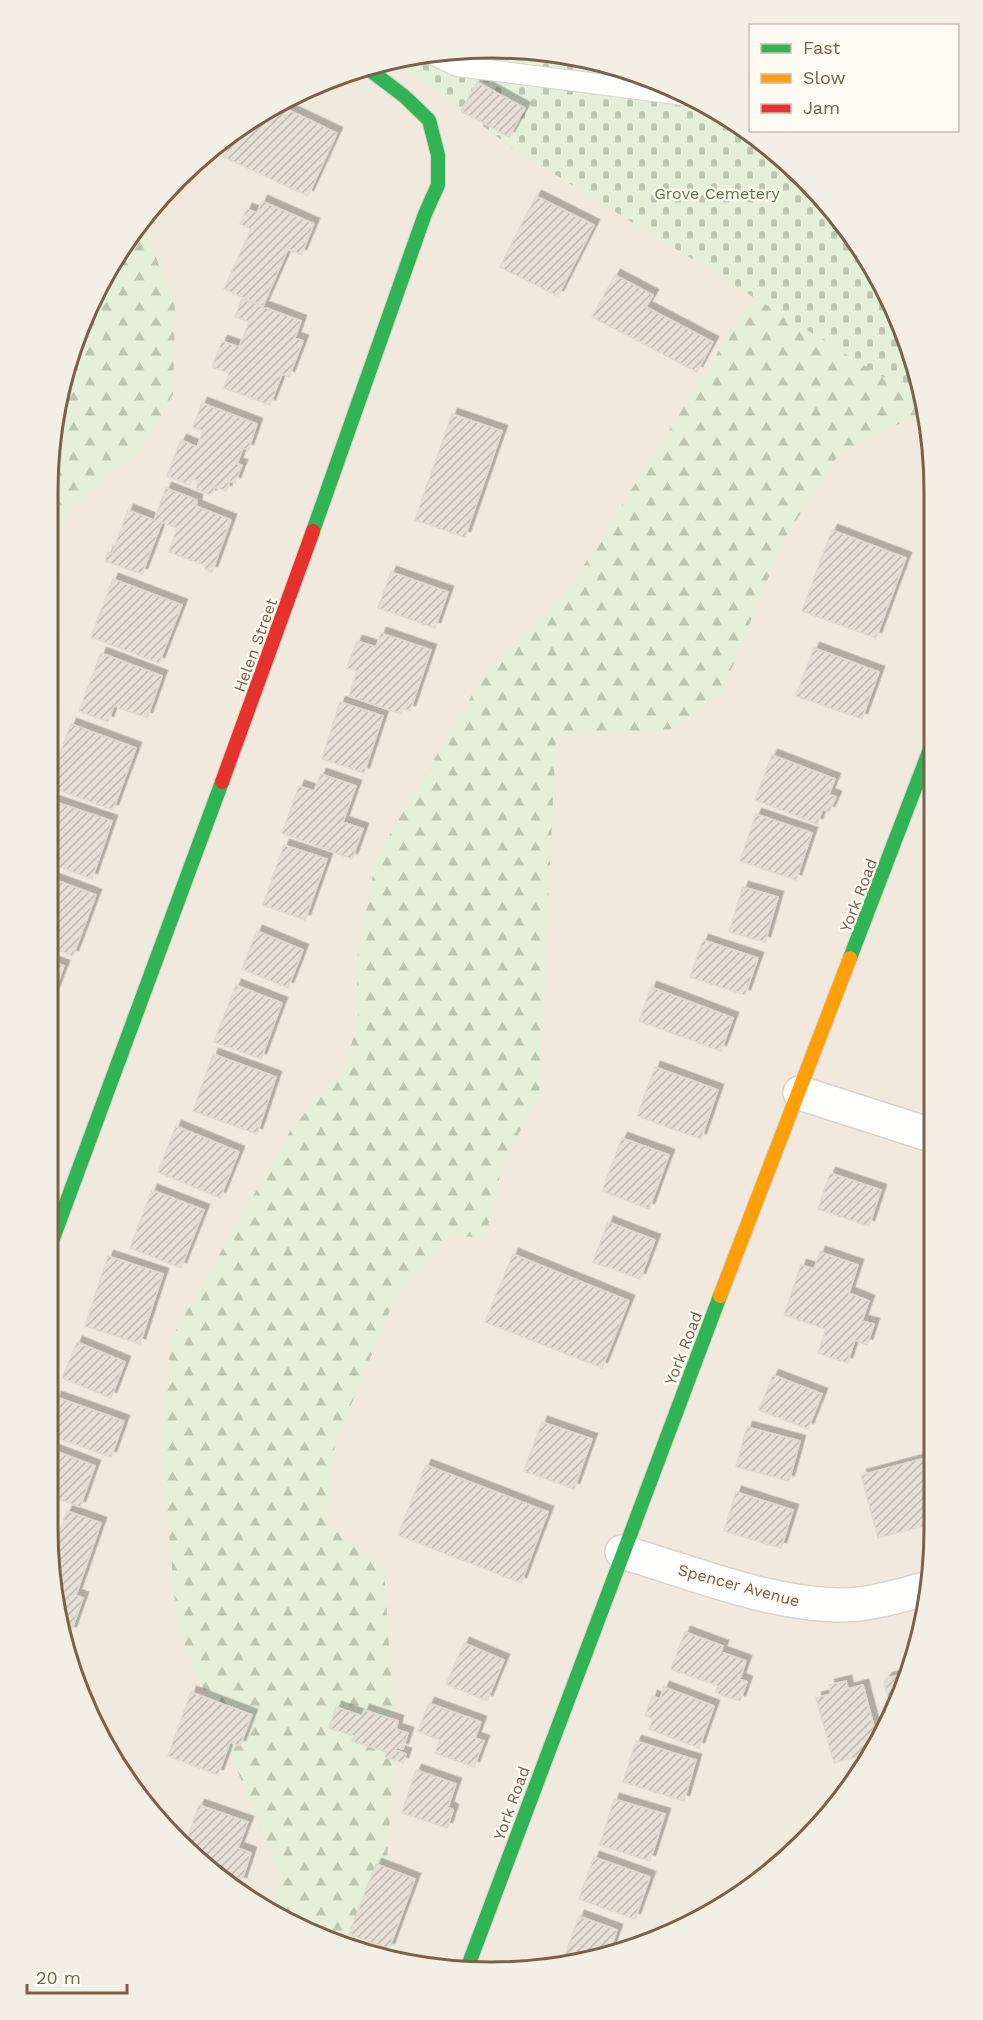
<svg xmlns="http://www.w3.org/2000/svg" width="983" height="2020" font-family="'Work Sans',sans-serif">
<style>
.residential{fill:#f1e9dd}
.forest{fill:url(#forest-firs)}
.cemetery{fill:url(#cemetery-stones)}
.building{fill:url(#building-hatch);stroke:#e2dad1;stroke-width:1.5;filter:url(#shadow)}
.lines{fill:none;stroke-linecap:round;stroke-linejoin:round}
.lane-casing{stroke:#d8d3cd;stroke-width:22}
.street-casing{stroke:#d8d3cd;stroke-width:36}
.fast-casing{stroke:#d8d2c9;stroke-width:16}
.slow-casing{stroke:#d8d2c9;stroke-width:16}
.jam-casing{stroke:#d8d2c9;stroke-width:16}
.lane{stroke:#fefefd;stroke-width:20}
.street{stroke:#fefefd;stroke-width:33}
.fast{stroke:#30b455;stroke-width:14}
.slow{stroke:#ff9f0a;stroke-width:14}
.jam{stroke:#e5322d;stroke-width:14}
.labels{text-anchor:middle;stroke-width:4.5;stroke-linejoin:round;paint-order:stroke}
.park-label{font-size:16px;fill:#507e44;stroke:#fffbf2}
.street-label{font-size:16px;fill:#79614d;stroke:#fffbf2}
.rim{fill:none;stroke:#79614d;stroke-width:3}
</style>
<defs>
<pattern id="forest-firs" width="22" height="20" patternUnits="userSpaceOnUse" patternTransform="scale(1.5)"><rect width="22" height="20" fill="#e4f0da"/><path d="M5 1l3.5 6h-7zM16 11l3.5 6h-7z" fill="#bec6b3"/></pattern>
<pattern id="cemetery-stones" width="16" height="16" patternUnits="userSpaceOnUse" patternTransform="scale(1.5)"><rect width="16" height="16" fill="#e4f0da"/><path d="M2 7V4a2 2 0 0 1 4 0v3zM10 15v-3a2 2 0 0 1 4 0v3z" fill="#bec6b3"/></pattern>
<pattern id="building-hatch" width="6" height="6" patternUnits="userSpaceOnUse" patternTransform="scale(1.5)"><rect width="6" height="6" fill="#e5dfd6"/><path d="M-1 1l2-2M0 6l6-6M5 7l2-2" fill="none" stroke="#beb8b0"/></pattern>
<filter id="shadow"><feDropShadow dx="5.5" dy="-5.5" stdDeviation="0" flood-color="#0004"/></filter>
</defs>
<rect width="100%" height="100%" fill="#f9f6ef"/>
<path class="residential" d="M 492,48 L 578,57 L 662,82 L 762,140 L 844,222 L 901,322 L 931,433 L 935,1529 L 926,1615 L 901,1699 L 825,1821 L 761,1881 L 688,1926 L 549,1968 L 405,1963 L 321,1938 L 245,1897 L 140,1799 L 72,1671 L 48,1528 L 48,491 L 57,405 L 82,321 L 123,245 L 178,178 L 245,123 L 322,82 L 405,56 Z"/>
<path class="forest" d="M 836,214 L 844,222 L 901,322 L 925,411 L 839,454 L 783,541 L 722,692 L 673,729 L 556,737 L 539,1098 L 504,1159 L 485,1239 L 452,1234 L 395,1298 L 335,1444 L 325,1523 L 384,1568 L 395,1738 L 386,1876 L 399,1962 L 321,1938 L 273,1912 L 281,1876 L 177,1626 L 161,1442 L 171,1339 L 292,1128 L 346,1066 L 358,1019 L 357,959 L 376,858 L 479,683 L 574,581 L 744,311 Z
M 142,222 L 175,305 L 173,394 L 140,451 L 72,505 L 48,551 C 48,503 48,454 56,406 C 67,346 103,268 142,222 Z"/>
<path class="cemetery" d="M 492,48 L 578,57 L 662,82 L 762,140 L 844,222 L 901,322 L 918,384 L 909,393 L 512,148 L 395,60 Z"/>
<path class="building" d="M 477,82 L 525,108 L 509,137 L 461,111 Z
M 278,105 L 337,133 L 308,196 L 224,157 L 236,130 Z
M 536,196 L 594,225 L 558,296 L 500,267 Z
M 262,201 L 314,224 L 301,255 L 288,249 L 263,306 L 224,289 L 251,229 L 240,224 L 247,209 L 257,213 Z
M 615,275 L 653,295 L 646,307 L 713,342 L 697,372 L 592,317 Z
M 242,299 L 301,321 L 295,338 L 303,341 L 289,377 L 282,374 L 270,405 L 224,388 L 229,373 L 212,367 L 222,341 L 239,347 L 249,322 L 235,317 Z
M 202,403 L 257,424 L 248,450 L 243,448 L 237,464 L 242,465 L 235,483 L 230,481 L 226,491 L 215,487 L 211,495 L 196,489 L 199,481 L 192,479 L 190,485 L 167,476 L 181,440 L 197,447 L 203,431 L 193,427 Z
M 452,414 L 502,431 L 465,537 L 415,520 Z
M 166,488 L 197,500 L 196,506 L 231,520 L 212,572 L 205,569 L 206,566 L 169,552 L 177,528 L 162,522 L 142,574 L 105,561 L 108,552 L 112,554 L 128,510 L 154,520 Z
M 832,530 L 906,558 L 876,638 L 802,611 Z
M 391,572 L 448,592 L 435,628 L 378,608 Z
M 113,579 L 182,605 L 159,663 L 91,637 Z
M 381,633 L 431,650 L 410,711 L 403,709 L 401,714 L 349,696 L 357,671 L 347,668 L 357,641 L 376,647 Z
M 814,648 L 879,672 L 862,719 L 796,696 Z
M 101,653 L 162,676 L 147,718 L 114,706 L 108,722 L 79,711 Z
M 340,702 L 383,716 L 364,773 L 322,759 Z
M 71,724 L 136,748 L 113,810 L 48,786 Z
M 772,755 L 835,779 L 829,794 L 836,797 L 829,812 L 823,809 L 817,824 L 755,800 Z
M 321,774 L 356,786 L 343,822 L 363,829 L 352,859 L 282,833 L 299,786 L 314,791 Z
M 50,800 L 112,821 L 92,879 L 48,863 Z
M 756,814 L 812,833 L 796,880 L 740,861 Z
M 284,845 L 327,859 L 305,920 L 263,905 Z
M 48,877 L 96,895 L 73,956 L 48,946 Z
M 743,887 L 778,897 L 765,942 L 729,932 Z
M 257,931 L 303,950 L 288,988 L 242,969 Z
M 703,940 L 758,958 L 745,995 L 690,977 Z
M 48,960 L 64,966 L 48,1008 Z
M 236,985 L 282,1003 L 261,1059 L 214,1042 Z
M 651,987 L 733,1018 L 721,1051 L 639,1021 Z
M 933,1049 L 933,1081 L 923,1078 Z
M 213,1054 L 276,1077 L 257,1134 L 193,1111 Z
M 655,1067 L 718,1090 L 701,1139 L 637,1116 Z
M 176,1126 L 239,1152 L 220,1198 L 158,1172 Z
M 622,1138 L 669,1155 L 649,1209 L 602,1191 Z
M 830,1173 L 881,1190 L 869,1226 L 818,1209 Z
M 152,1190 L 204,1210 L 181,1268 L 130,1248 Z
M 608,1222 L 655,1240 L 640,1279 L 593,1262 Z
M 820,1252 L 858,1265 L 849,1293 L 869,1301 L 862,1321 L 874,1324 L 867,1345 L 855,1340 L 847,1363 L 818,1353 L 826,1329 L 784,1315 L 801,1265 L 814,1269 Z
M 513,1254 L 629,1301 L 602,1368 L 485,1322 Z
M 108,1256 L 163,1274 L 140,1344 L 85,1326 Z
M 77,1342 L 125,1362 L 111,1398 L 62,1378 Z
M 773,1375 L 822,1394 L 808,1429 L 759,1410 Z
M 56,1397 L 124,1421 L 111,1457 L 48,1435 L 48,1421 Z
M 542,1422 L 592,1439 L 574,1489 L 524,1471 Z
M 747,1427 L 800,1441 L 789,1481 L 736,1467 Z
M 48,1448 L 95,1466 L 80,1507 L 48,1495 Z
M 933,1456 L 935,1523 L 878,1538 L 861,1475 Z
M 426,1465 L 548,1512 L 521,1583 L 398,1535 Z
M 736,1492 L 793,1510 L 781,1548 L 724,1531 Z
M 67,1511 L 101,1523 L 76,1595 L 83,1598 L 71,1632 L 65,1630 L 49,1536 L 57,1538 Z
M 685,1632 L 723,1646 L 721,1652 L 746,1661 L 740,1679 L 747,1682 L 740,1701 L 716,1693 L 718,1686 L 671,1669 Z
M 464,1643 L 504,1660 L 487,1701 L 446,1684 Z
M 909,1673 L 901,1699 L 892,1713 L 884,1682 L 887,1678 Z
M 846,1681 L 848,1689 L 863,1685 L 877,1738 L 866,1754 L 834,1763 L 816,1698 L 831,1694 L 829,1685 Z
M 664,1687 L 714,1706 L 699,1748 L 649,1729 L 653,1719 L 645,1715 L 652,1696 L 660,1699 Z
M 191,1692 L 252,1715 L 240,1746 L 230,1742 L 218,1775 L 168,1756 Z
M 429,1703 L 481,1722 L 475,1738 L 484,1741 L 474,1767 L 435,1753 L 440,1740 L 418,1731 Z
M 336,1707 L 362,1716 L 364,1710 L 398,1721 L 396,1729 L 408,1733 L 403,1749 L 397,1747 L 396,1750 L 406,1754 L 403,1763 L 385,1757 L 387,1752 L 352,1741 L 354,1736 L 329,1728 Z
M 636,1741 L 696,1760 L 684,1801 L 623,1782 Z
M 416,1770 L 456,1784 L 448,1807 L 453,1810 L 447,1828 L 402,1813 Z
M 614,1799 L 665,1814 L 650,1861 L 600,1845 Z
M 199,1805 L 248,1822 L 238,1848 L 251,1853 L 241,1883 L 224,1877 L 186,1842 Z
M 594,1857 L 650,1877 L 635,1919 L 579,1899 Z
M 376,1864 L 415,1879 L 389,1949 L 349,1934 Z
M 579,1916 L 617,1930 L 610,1950 L 573,1961 L 564,1958 Z"/>
<g class="lines">
<defs>
<path id="lane" d="M 432,54 L 457,66 L 684,95"/>
<path id="street" d="M 800,1093 L 934,1136
M 622,1552 C 691,1572 762,1602 835,1605 C 866,1606 899,1596 929,1588"/>
<path id="fast" d="M 313,531 L 425,214 L 438,185 L 438,155 L 429,120 L 404,96 L 367,68
M 850,958 L 932,744
M 48,1252 L 222,782
M 468,1966 L 720,1296"/>
<path id="slow" d="M 720,1296 L 850,958"/>
<path id="jam" d="M 222,782 L 313,531"/>
</defs>
<use href="#lane" class="lane-casing"/>
<use href="#street" class="street-casing"/>
<use href="#fast" class="fast-casing"/>
<use href="#slow" class="slow-casing"/>
<use href="#jam" class="jam-casing"/>
<use href="#lane" class="lane"/>
<use href="#street" class="street"/>
<use href="#fast" class="fast"/>
<use href="#slow" class="slow"/>
<use href="#jam" class="jam"/>
</g>
<g class="labels">
<g class="park-label">
<text x="717" y="199">Grove Cemetery</text>
</g>
<g class="street-label">
<text transform="translate(255 645) rotate(-70)" y="6">Helen Street</text>
<text transform="translate(858 895) rotate(-69)" y="6">York Road</text>
<text transform="translate(683 1348) rotate(-69)" y="6">York Road</text>
<text transform="translate(739 1585) rotate(15)" y="6">Spencer Avenue</text>
<text transform="translate(511 1803) rotate(-70)" y="6">York Road</text>
</g>
</g>
<path d="M0 0H983V2020H0ZM491 58H491A433 433 0 0 1 924 491V1529A433 433 0 0 1 491 1962H491A433 433 0 0 1 58 1529V491A433 433 0 0 1 491 58Z" fill="#f4efe5" fill-rule="evenodd"/>
<path class="rim" d="M491 58H491A433 433 0 0 1 924 491V1529A433 433 0 0 1 491 1962H491A433 433 0 0 1 58 1529V491A433 433 0 0 1 491 58Z"/>
<rect x="749" y="24" width="210" height="108" fill="#fffbf2" stroke="#c9bdb0" stroke-width="1.5"/>
<rect x="761" y="44" width="30" height="9" fill="#30b455" stroke="#c9bdb0" stroke-width="1.5"/>
<text x="803" y="54" font-size="18" fill="#79614d">Fast</text>
<rect x="761" y="74" width="30" height="9" fill="#ff9f0a" stroke="#c9bdb0" stroke-width="1.5"/>
<text x="803" y="84" font-size="18" fill="#79614d">Slow</text>
<rect x="761" y="104" width="30" height="9" fill="#e5322d" stroke="#c9bdb0" stroke-width="1.5"/>
<text x="803" y="114" font-size="18" fill="#79614d">Jam</text>
<path d="M27 1984v9h100v-9" fill="none" stroke="#79614d" stroke-width="3"/>
<text x="36" y="1984" font-size="18" fill="#79614d" stroke="#fffbf2" stroke-width="4.5" paint-order="stroke">20 m</text>
</svg>
